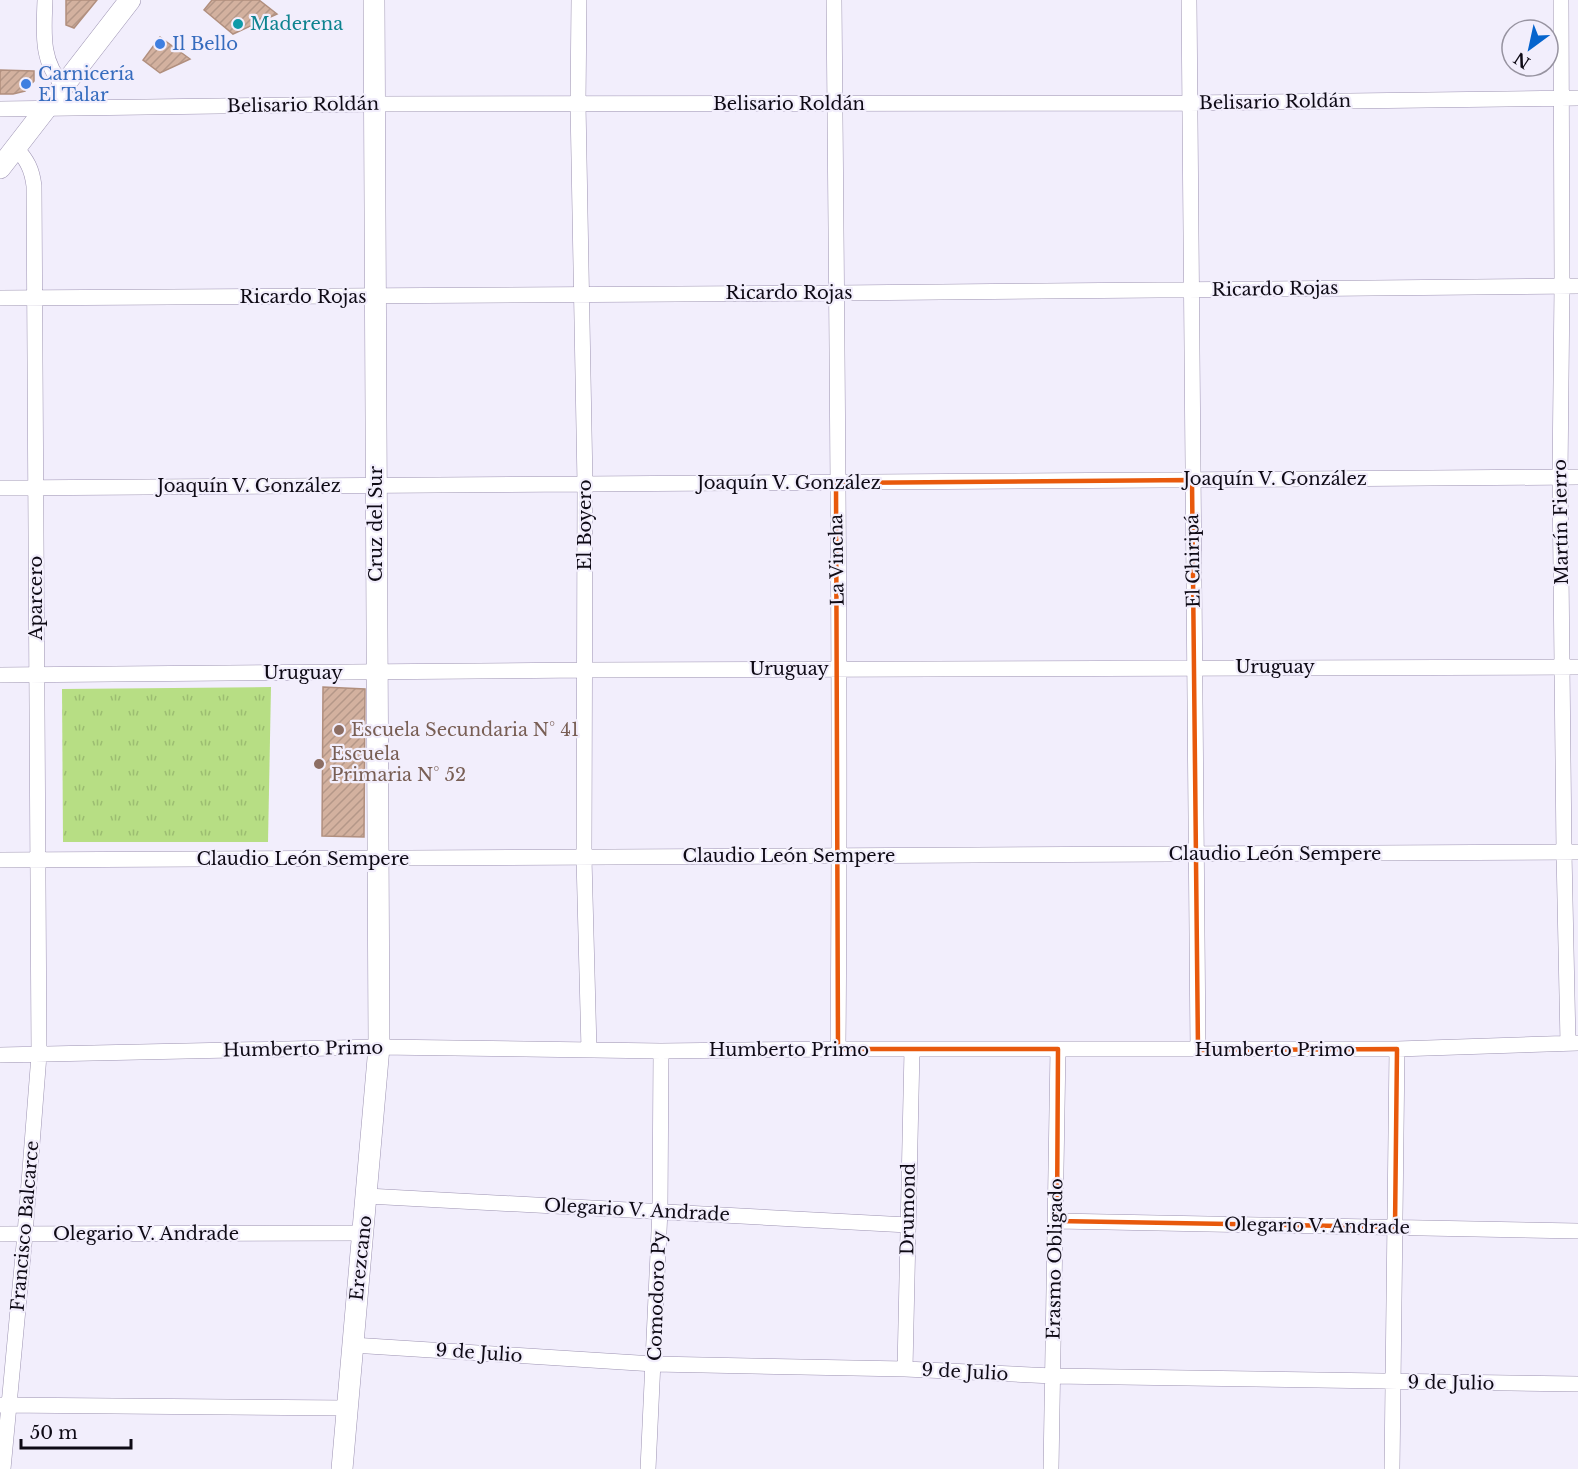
<svg xmlns="http://www.w3.org/2000/svg" width="1578" height="1469" font-family="'Libre Baskerville',serif">
<style>
.park{fill:url(#park-tufts)}
.building{fill:url(#building-hatch);stroke:#b18f7e;stroke-width:1.5}
.lines{fill:none;stroke-linecap:round;stroke-linejoin:round}
.street-casing{stroke:#9d93b2;stroke-width:16}
.secondary-casing{stroke:#9d93b2;stroke-width:22}
.street{stroke:#fff;stroke-width:15}
.secondary{stroke:#fff;stroke-width:21}
.marked{fill:none;stroke:#e8590c;stroke-width:4.5;stroke-linejoin:round}
.culture-dot{fill:#0f9aa8;stroke:#f2eefc;stroke-width:2}
.shop-dot{fill:#3f7fe0;stroke:#f2eefc;stroke-width:2}
.education-dot{fill:#8d6e63;stroke:#f2eefc;stroke-width:2}
.labels{text-anchor:middle;stroke-width:4.5;stroke-linejoin:round;paint-order:stroke}
.culture-label{font-size:18px;fill:#0d838f;stroke:#f2eefc;text-anchor:start}
.shop-label{font-size:18px;fill:#366cbe;stroke:#f2eefc;text-anchor:start}
.street-label{font-size:18px;fill:#0e0a15;stroke:#f2eefc}
.education-label{font-size:18px;fill:#785e54;stroke:#f2eefc;text-anchor:start}
</style>
<defs>
<pattern id="park-tufts" width="24" height="20" patternUnits="userSpaceOnUse" patternTransform="scale(1.5)"><rect width="24" height="20" fill="#b7de84"/><path d="M3 7l-1-3M5 7V3M7 7l1-3M15 17l-1-3M17 17v-4M19 17l1-3" fill="none" stroke="#9cbd71"/></pattern>
<pattern id="building-hatch" width="6" height="6" patternUnits="userSpaceOnUse" patternTransform="scale(1.5)"><rect width="6" height="6" fill="#d3b19f"/><path d="M-1 1l2-2M0 6l6-6M5 7l2-2" fill="none" stroke="#b49788"/></pattern>
</defs>
<rect width="100%" height="100%" fill="#f2eefc"/>
<path class="park" d="M 271,687 L 268,842 L 63,842 L 62,689 Z"/>
<path class="building" d="M 66,0 L 97,0 L 74,28 L 66,25 Z
M 212,0 L 259,0 L 277,14 L 233,34 L 204,10 Z
M 160,37 L 190,59 L 160,73 L 143,60 Z
M 0,70 L 34,71 L 34,81 L 25,91 L 13,94 L 0,94 Z
M 323,687 L 365,689 L 364,837 L 322,836 Z"/>
<g class="lines">
<defs>
<path id="street" d="M 45,0 C 44,30 40,63 64,85
M 579,0 L 578,104 L 585,484 L 584,858 L 589,1050
M 834,0 C 837,350 841,699 838,1049
M 1189,0 L 1198,1050
M 1561,0 L 1562,286 L 1560,477 L 1564,852 L 1568,1043
M 0,109 L 375,104 L 1189,103 L 1578,98
M 0,298 L 838,293 L 1578,286
M 0,488 L 1578,477
M 0,675 L 585,670 L 1578,667
M 0,860 L 1578,852
M 0,1055 L 379,1047 L 661,1051 L 838,1049 L 1397,1049 L 1578,1043
M 367,1196 L 908,1225
M 1057,1221 L 1578,1231
M 0,1234 L 363,1233
M 352,1345 L 654,1364 L 905,1369 L 1053,1376 L 1578,1384
M 905,1369 L 912,1050
M 1,1405 L 346,1408
M 3,1469 L 25,1234 L 39,1055 L 34,186 C 32,169 27,160 16,148
M 648,1469 L 660,1210 L 661,1051
M 1051,1469 L 1058,1049
M 1392,1469 L 1397,1049"/>
<path id="secondary" d="M 0,168 L 130,0
M 342,1469 L 379,1047 L 374,0"/>
</defs>
<use href="#street" class="street-casing"/>
<use href="#secondary" class="secondary-casing"/>
<use href="#street" class="street"/>
<use href="#secondary" class="secondary"/>
</g>
<path class="marked" d="M 1192,480 L 1198,1050 L 1397,1049 L 1395,1227 L 1057,1221 L 1058,1049 L 838,1049 L 836,483 Z"/>
<circle class="culture-dot" cx="238" cy="24" r="6"/>
<g class="shop-dot">
<circle cx="160" cy="44" r="6"/>
<circle cx="26" cy="84" r="6"/>
</g>
<g class="education-dot">
<circle cx="339" cy="730" r="6"/>
<circle cx="319" cy="764" r="6"/>
</g>
<g class="labels">
<g class="culture-label">
<text x="250" y="30">Maderena</text>
</g>
<g class="shop-label">
<text x="172" y="50">Il Bello</text>
<text x="38" y="80">Carnicería<tspan x="38" dy="21">El Talar</tspan></text>
</g>
<g class="street-label">
<text transform="translate(1275 102) rotate(-1)" y="6">Belisario Roldán</text>
<text x="789" y="110">Belisario Roldán</text>
<text transform="translate(303 105) rotate(-1)" y="6">Belisario Roldán</text>
<text transform="translate(1275 289) rotate(-1)" y="6">Ricardo Rojas</text>
<text x="789" y="299">Ricardo Rojas</text>
<text x="303" y="303">Ricardo Rojas</text>
<text x="1275" y="485">Joaquín V. González</text>
<text x="789" y="489">Joaquín V. González</text>
<text x="249" y="492">Joaquín V. González</text>
<text transform="translate(1561 522) rotate(-91)" y="6">Martín Fierro</text>
<text transform="translate(376 524) rotate(-90)" y="6">Cruz del Sur</text>
<text transform="translate(585 525) rotate(-90)" y="6">El Boyero</text>
<text transform="translate(837 560) rotate(-91)" y="6">La Vincha</text>
<text transform="translate(1193 561) rotate(-91)" y="6">El Chiripá</text>
<text transform="translate(36 598) rotate(-90)" y="6">Aparcero</text>
<text x="1275" y="673">Uruguay</text>
<text x="789" y="675">Uruguay</text>
<text x="303" y="679">Uruguay</text>
<text x="1275" y="860">Claudio León Sempere</text>
<text x="789" y="862">Claudio León Sempere</text>
<text x="303" y="865">Claudio León Sempere</text>
<text transform="translate(303 1049) rotate(-1)" y="6">Humberto Primo</text>
<text x="789" y="1056">Humberto Primo</text>
<text x="1275" y="1056">Humberto Primo</text>
<text transform="translate(908 1209) rotate(-89)" y="6">Drumond</text>
<text transform="translate(637 1210) rotate(3)" y="6">Olegario V. Andrade</text>
<text transform="translate(25 1226) rotate(-85)" y="6">Francisco Balcarce</text>
<text transform="translate(1317 1226) rotate(1)" y="6">Olegario V. Andrade</text>
<text x="146" y="1240">Olegario V. Andrade</text>
<text transform="translate(361 1258) rotate(-84)" y="6">Erezcano</text>
<text transform="translate(1055 1259) rotate(-89)" y="6">Erasmo Obligado</text>
<text transform="translate(657 1296) rotate(-88)" y="6">Comodoro Py</text>
<text transform="translate(479 1353) rotate(4)" y="6">9 de Julio</text>
<text transform="translate(965 1372) rotate(3)" y="6">9 de Julio</text>
<text transform="translate(1451 1383) rotate(1)" y="6">9 de Julio</text>
</g>
<g class="education-label">
<text x="351" y="736">Escuela Secundaria N° 41</text>
<text x="331" y="760">Escuela<tspan x="331" dy="21">Primaria N° 52</tspan></text>
</g>
</g>
<g transform="translate(1530 48) rotate(213)"><circle r="28" fill="#f2eefc" stroke="#9793a0" stroke-width="1.5"/>
<path d="M0-4.5L10 22L0 15L-10 22Z" fill="#0664cd"/>
<text y="-9" font-size="16" font-weight="bold" text-anchor="middle" fill="#0e0a15">N</text>
</g>
<path d="M21 1439v9h110v-9" fill="none" stroke="#0e0a15" stroke-width="3"/>
<text x="30" y="1439" font-size="18" fill="#0e0a15" stroke="#f2eefc" stroke-width="4.5" paint-order="stroke">50 m</text>
</svg>
